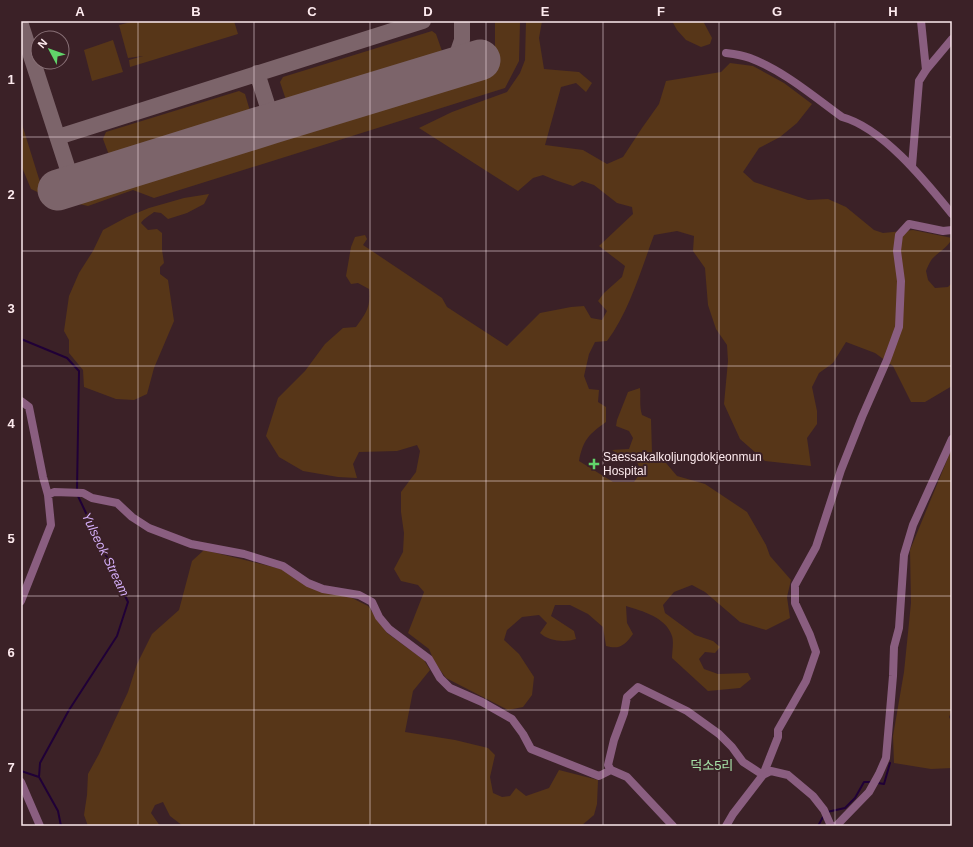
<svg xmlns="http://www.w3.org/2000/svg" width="973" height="847" font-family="Helvetica,'Noto Sans KR',sans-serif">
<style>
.green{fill:#573618}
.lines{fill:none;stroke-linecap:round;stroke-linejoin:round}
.stream{stroke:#200037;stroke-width:2}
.taxiway{stroke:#7c646a;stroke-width:16}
.runway{stroke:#7c646a;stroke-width:41}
.minor{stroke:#8a5e80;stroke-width:8}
.grid{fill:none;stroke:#fdeaee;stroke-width:1;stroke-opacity:0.55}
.poi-dot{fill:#61d46a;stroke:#3b2127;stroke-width:1.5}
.labels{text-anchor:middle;stroke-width:4;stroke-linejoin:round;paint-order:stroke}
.poi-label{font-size:12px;fill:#fdeaee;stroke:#3b2127;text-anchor:start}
.water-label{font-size:13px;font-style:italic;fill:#d4aef8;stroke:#3b2127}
.neighbourhood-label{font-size:13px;fill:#a7e2a8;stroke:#3b2127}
.neatline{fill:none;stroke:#fdeaee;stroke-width:1.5}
.grid-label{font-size:13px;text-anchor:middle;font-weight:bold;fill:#fdeaee}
</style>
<rect width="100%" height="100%" fill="#3b2127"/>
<path class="green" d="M 135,21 L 234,21 L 238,34 L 130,67 L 129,60 L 143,56 L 128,58 L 119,25 Z
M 495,21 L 520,21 L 519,61 L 505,88 L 154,198 L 133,190 L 88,206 L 48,197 L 31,189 L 21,165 L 21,121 L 44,195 L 72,200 L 495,67 Z
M 526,21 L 542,21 L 539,38 L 544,69 L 579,72 L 592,83 L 586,92 L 576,83 L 561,87 L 545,145 L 583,150 L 607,164 L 623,157 L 642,128 L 659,104 L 666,81 L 721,72 L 730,63 L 753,66 L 784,83 L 812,104 L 797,123 L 780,137 L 759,148 L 743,172 L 754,182 L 808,200 L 828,199 L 846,207 L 874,230 L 883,233 L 913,230 L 952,238 C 949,247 938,252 932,259 C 929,263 927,268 926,271 L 928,280 L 935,288 L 948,287 L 952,283 L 952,386 L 925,402 L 911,402 L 893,366 L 875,353 L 846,342 L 833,363 L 819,373 L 812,387 L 817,411 L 817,424 L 807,438 L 811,466 L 765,461 L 740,439 L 724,404 L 728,361 L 727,345 L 716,329 L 708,305 L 705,268 L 693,251 L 694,236 L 677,231 L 654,235 C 641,270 629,312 607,341 L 595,342 L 589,354 L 584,376 L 589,389 L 599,390 L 598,402 L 606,407 L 606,422 C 589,434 583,440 579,461 L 613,482 L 634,482 L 641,472 L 636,459 L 624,458 L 612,450 L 629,449 L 633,438 L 629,431 L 616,426 L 617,420 L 628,392 L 640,388 C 641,398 639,405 642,415 L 651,419 L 652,453 L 657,459 L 666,463 L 677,476 L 705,484 L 747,512 L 766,545 L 770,556 L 791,580 L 787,597 L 790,618 L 766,630 L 740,622 L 705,592 L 692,585 L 674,592 L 663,605 L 665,613 L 695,635 L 713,641 L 720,647 L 715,653 L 705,652 L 699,659 L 704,669 L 718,674 L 748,673 L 751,679 L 740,688 L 708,691 L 672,658 C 672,652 674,642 672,636 C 666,617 642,611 626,606 L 627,623 L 633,634 C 625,645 620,650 606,646 L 603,627 L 588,614 L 570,605 L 555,605 L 551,616 L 574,631 L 576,639 C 565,643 548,641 540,633 L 547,623 L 539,615 L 522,617 L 507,630 L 504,640 L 519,654 L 534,677 L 532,695 L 523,707 L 508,710 L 446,678 L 435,663 L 429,649 L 408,633 L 424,592 L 418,585 L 401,581 L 394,569 L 403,552 L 404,533 L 401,512 L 401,492 L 416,472 L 420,451 L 417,445 L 397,451 L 359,452 L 353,464 L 357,478 L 338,477 L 303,471 L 279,457 L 266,436 L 278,398 L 305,371 L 325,344 L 343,328 L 356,327 C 366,313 371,307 369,289 L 358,283 L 351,284 L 346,276 L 351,247 L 355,237 L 365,235 L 367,239 L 363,245 L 442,298 L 447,307 L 507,346 L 540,313 L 571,307 L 584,306 L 591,318 L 602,320 L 607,311 L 598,301 L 604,293 L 622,277 L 625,266 L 599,246 L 633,214 L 632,207 L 617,203 L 594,185 L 582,181 L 573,186 L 555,180 L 543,175 L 533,178 L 518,191 L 419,128 L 452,112 L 507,92 L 520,73 L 525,60 Z
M 672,21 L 703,21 L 712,38 L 710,44 L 701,47 L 686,40 L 677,30 Z
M 432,31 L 436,34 L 442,51 L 437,57 L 291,103 L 286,100 L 280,82 L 283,77 Z
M 113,40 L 123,72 L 92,81 L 84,50 Z
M 239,91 L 245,94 L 250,111 L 247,117 L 114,158 L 109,155 L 103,139 L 106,132 Z
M 209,194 L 204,204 L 187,213 L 168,219 L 161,213 L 154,212 C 149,216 144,218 141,223 L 148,230 L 157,229 L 162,233 L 162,250 L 164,263 L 160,267 L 160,274 L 168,280 L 174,321 L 154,368 L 147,394 L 134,400 L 116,399 L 84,387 L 83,370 L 69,353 L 69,340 L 64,331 L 69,296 L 79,273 L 93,251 L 103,230 L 127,217 L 149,208 L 184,198 Z
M 952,448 L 952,710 L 949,717 L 952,723 L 952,768 L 931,769 L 894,763 L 893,736 L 904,672 L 911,603 L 910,550 Z
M 204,550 L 281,569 L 350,597 L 368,606 L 387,633 L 424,660 L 430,670 L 413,691 L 405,732 L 455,740 L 488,748 L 495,755 L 490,777 L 493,793 L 502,797 L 510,796 L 516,788 L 526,796 L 549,788 L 559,770 L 598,780 L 597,804 L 594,815 L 581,826 L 183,826 L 170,816 L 163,802 L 155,805 L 151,813 L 160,826 L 88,826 L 84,815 L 87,795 L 88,774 L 99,754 L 128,692 L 137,664 L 152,634 L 179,610 L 192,561 Z"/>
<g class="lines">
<path class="stream" d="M 21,339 L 67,358 L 79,371 L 77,490
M 21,771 L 39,777
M 878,783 L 884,784 L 890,763
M 827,812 L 845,808 L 855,798 L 864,782 L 871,782
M 61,826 L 58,811 L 39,777 L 40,763 L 69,710 L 117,636 L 128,602 L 77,494
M 818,826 L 823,817"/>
<path class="taxiway" d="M 21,25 L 73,185
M 452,69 L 462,40 L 462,21
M 257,73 L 273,123
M 58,137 L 423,21"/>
<path class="runway" d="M 58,190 L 273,123 L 480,60"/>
<path class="minor" d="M 921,21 L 926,70
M 726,53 C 734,54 742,55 750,58 C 784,71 813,96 842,117 C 883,128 926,182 952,214
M 912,166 L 919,81 L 926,70 L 952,39
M 21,401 L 29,407 L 43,477 L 48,495 L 51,525 L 21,601
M 48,495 L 54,492 L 83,493 L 92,498 L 117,503 L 132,517 L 149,528 L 191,544 L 244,554 L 283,566 L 308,583 L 323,589 L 359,595 L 372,602 L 379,617 L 389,629 L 429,659 L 440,678 L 450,688 L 482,702 L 512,719 L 523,734 L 531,749 L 599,776 L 611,770
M 21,782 L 40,826
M 673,826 L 627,777 L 611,770 L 608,765 L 614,740 L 624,713 L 627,697 L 638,687 L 687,711 L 719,734 L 732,747 L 743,762 L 763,775 L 771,771 L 788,775 L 813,796 L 824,810 L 831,826
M 726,826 L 733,814 L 763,775 L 778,737 L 778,730 L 806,681 L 816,652 L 810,635 L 795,603 L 795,585 L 816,547 L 841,470 L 862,417 L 887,360 L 899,327 L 901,281 L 897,251 L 899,235 L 909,224 L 943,231 L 952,230
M 836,826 L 869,792 L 879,774 L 886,758 L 893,676 L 894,647 L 899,628 L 904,555 L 913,525 L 952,439"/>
</g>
<path class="grid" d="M 138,21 L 138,826M 254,21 L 254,826M 370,21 L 370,826M 486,21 L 486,826M 603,21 L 603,826M 719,21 L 719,826M 835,21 L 835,826M 21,137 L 952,137M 21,251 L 952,251M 21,366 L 952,366M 21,481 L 952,481M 21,596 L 952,596M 21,710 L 952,710"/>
<path class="poi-dot" d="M592 458h4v4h4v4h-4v4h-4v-4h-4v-4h4z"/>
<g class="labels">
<g class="poi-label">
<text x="603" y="461">Saessakalkoljungdokjeonmun<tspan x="603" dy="14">Hospital</tspan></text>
</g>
<g class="water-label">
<text transform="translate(106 554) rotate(64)" y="5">Yulseok Stream</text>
</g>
<g class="neighbourhood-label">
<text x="712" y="770">덕소5리</text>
</g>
</g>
<rect width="973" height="847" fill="none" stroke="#3b2127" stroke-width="44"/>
<g transform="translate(50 50) rotate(311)"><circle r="19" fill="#3b2127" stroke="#897177"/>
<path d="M0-3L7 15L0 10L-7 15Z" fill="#61d46a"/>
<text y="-6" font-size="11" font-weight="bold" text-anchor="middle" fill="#fdeaee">N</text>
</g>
<rect x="22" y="22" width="929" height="803" class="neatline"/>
<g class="grid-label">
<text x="80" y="16">A</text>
<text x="196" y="16">B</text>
<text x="312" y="16">C</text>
<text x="428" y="16">D</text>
<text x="545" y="16">E</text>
<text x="661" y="16">F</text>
<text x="777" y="16">G</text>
<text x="893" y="16">H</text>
<text x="11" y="84">1</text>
<text x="11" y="199">2</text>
<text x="11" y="313">3</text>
<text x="11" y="428">4</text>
<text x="11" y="543">5</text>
<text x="11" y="657">6</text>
<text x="11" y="772">7</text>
</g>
</svg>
